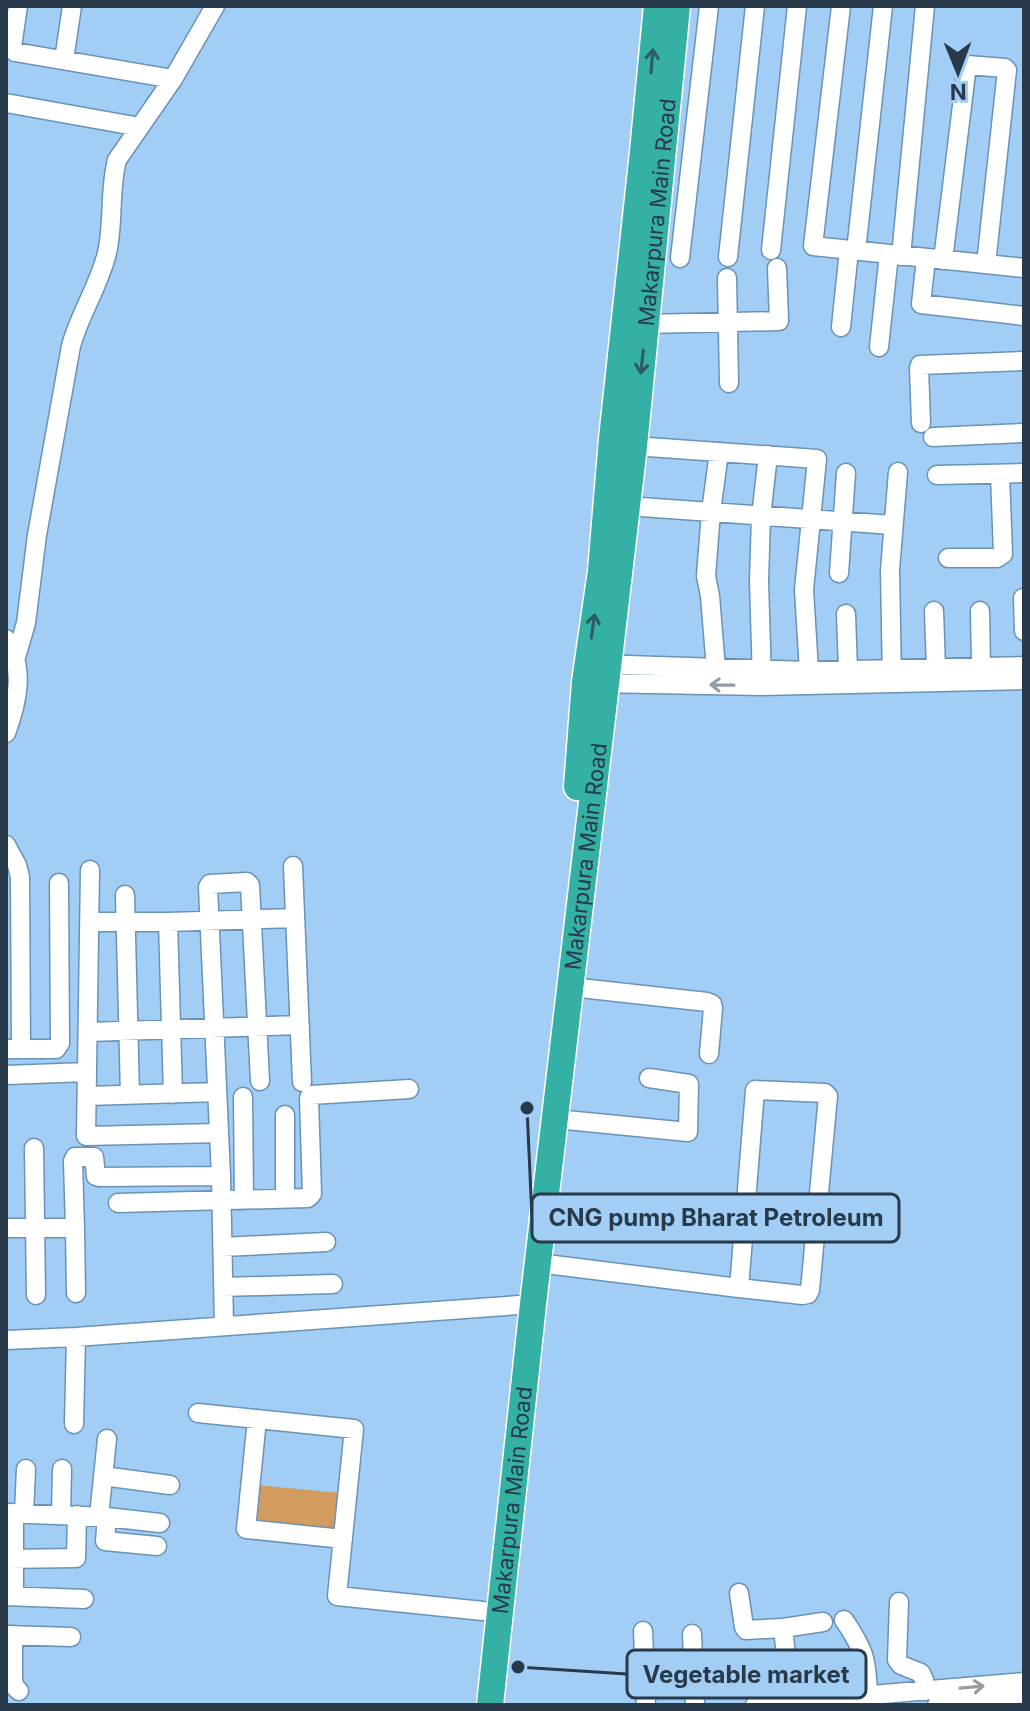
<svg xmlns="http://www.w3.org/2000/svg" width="1030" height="1711" font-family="Inter,sans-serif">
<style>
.green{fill:#d49b5f}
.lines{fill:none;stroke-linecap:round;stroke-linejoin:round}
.minor-casing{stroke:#6992b8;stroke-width:21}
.highway-casing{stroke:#fff;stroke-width:29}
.minor{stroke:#fff;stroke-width:18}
.highway{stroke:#34b0a5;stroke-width:26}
.oneway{stroke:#2c5d65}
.oneway2{stroke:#949ca4}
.labels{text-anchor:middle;stroke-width:8;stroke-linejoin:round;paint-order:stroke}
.street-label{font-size:22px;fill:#283949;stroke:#a2cdf5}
.leader{fill:none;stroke:#283949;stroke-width:3}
.callout-dot{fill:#283949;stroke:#a2cdf5;stroke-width:3}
.callout{fill:#a2cdf5;stroke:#283949;stroke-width:3}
.callout-label{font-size:24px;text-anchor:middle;font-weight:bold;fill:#283949}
</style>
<rect width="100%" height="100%" fill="#a2cdf5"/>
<path class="green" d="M 256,1485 L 340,1493 L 336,1533 L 252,1524 Z"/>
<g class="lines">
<defs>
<path id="minor" d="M 18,6 L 12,47 L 15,52 L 173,79
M 841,6 L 813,246 L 1024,268
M 64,60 L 72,6
M 6,103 L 140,127
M 771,250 L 797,6
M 856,251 L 883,6
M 901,256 L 925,6
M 728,257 L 755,6
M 680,258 L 709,6
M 926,258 L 921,304 L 1024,316
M 943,260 L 967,65 L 1005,68 L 1007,70 L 986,264
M 727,278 L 729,383
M 646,324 L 779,321 L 777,268
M 841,327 L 849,250
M 879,347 L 889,254
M 921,423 L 919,368 L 920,365 L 1024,361
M 933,437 L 1024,433
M 634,446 L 817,459 L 804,590 L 809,671
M 937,475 L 1024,473
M 627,506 L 893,525
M 948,558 L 997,558 L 1003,554 L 1000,474
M 839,573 L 846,473
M 1023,598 L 1024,631
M 934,611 L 936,668
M 980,611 L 981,667
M 846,614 L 848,670
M 6,639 C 25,668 18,701 6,733
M 16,657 L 26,623 L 37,535 L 71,346 C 80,313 99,286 107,253 C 114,222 109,190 117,160 L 173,79 L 215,6
M 598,664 L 809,671 L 1024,666
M 716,669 L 710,596 L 706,576 L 711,512 L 719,452
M 762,680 L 759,581 L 761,517 L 768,455
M 892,681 L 890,570 L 898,472
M 595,683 L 762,686 L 1024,680
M 6,845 L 17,865 L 20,877 L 21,1049 L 6,1049
M 293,866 L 302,1082
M 90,870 L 86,1136 L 219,1133
M 125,895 L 130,1095
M 89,922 L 168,922 L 295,918
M 168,922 L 173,1094
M 571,987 L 707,1002 L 712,1004 L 713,1008 L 709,1054
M 88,1032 L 300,1025
M 21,1049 L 56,1049 L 60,1043 L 59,883
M 6,1075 L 87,1072
M 87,1096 L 217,1092
M 243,1097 L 244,1200
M 285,1115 L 285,1199
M 556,1119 L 688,1132 L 689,1084 L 649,1078
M 34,1148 L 36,1295
M 118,1203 L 308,1198 L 312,1194 L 309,1098 L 311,1095 L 409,1089
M 6,1228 L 75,1228 L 76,1293
M 75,1228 L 73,1161 L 75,1157 L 94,1157 L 96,1176 L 99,1177 L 221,1176
M 222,1247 L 326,1242
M 538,1263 L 739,1288 L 755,1090 L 825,1093 L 828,1096 L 810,1290 L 808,1294 L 802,1295 L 739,1288
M 223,1287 L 333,1284
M 224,1326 L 221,1176 L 208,887 L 210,884 L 247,882 L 250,885 L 260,1081
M 6,1340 L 76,1337 L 533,1304
M 198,1413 L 354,1429 L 337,1596 L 483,1611
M 257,1419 L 246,1529 L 343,1539
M 74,1424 L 76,1337
M 103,1476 L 170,1485
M 6,1513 L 107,1517 L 160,1523
M 24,1513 L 26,1469
M 61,1515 L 62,1469
M 99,1516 L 107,1439
M 107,1517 L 105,1541 L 157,1546
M 6,1559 L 76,1558 L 77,1515
M 739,1593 L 744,1627 L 746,1630 L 783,1628 L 791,1702
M 6,1596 L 84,1599
M 14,1596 L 14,1513
M 899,1602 L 897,1660 L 901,1665 L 921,1673 L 924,1680 L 925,1691
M 844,1620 C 865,1651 867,1660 868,1697
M 783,1628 L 823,1622
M 643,1631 L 646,1705
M 692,1634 L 695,1705
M 6,1635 L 71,1637
M 13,1635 L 13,1680 L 15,1687 L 19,1691
M 755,1705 L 1024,1682
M 937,1705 L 1024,1698"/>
<g id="highway">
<path d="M 577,787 L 585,682 L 601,571 L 612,439 L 643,152 L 657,6"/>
<path id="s1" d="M 490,1705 L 533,1304 L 634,446 L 677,6"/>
</g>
</defs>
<use href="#minor" class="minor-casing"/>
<use href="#highway" class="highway-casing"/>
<use href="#minor" class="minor"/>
<use href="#highway" class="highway"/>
</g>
<defs><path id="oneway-shaft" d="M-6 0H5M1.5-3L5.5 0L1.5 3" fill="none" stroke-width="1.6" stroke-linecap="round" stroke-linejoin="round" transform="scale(2)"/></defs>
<g class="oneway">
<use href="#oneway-shaft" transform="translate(652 61) rotate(-85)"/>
<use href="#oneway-shaft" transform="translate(642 362) rotate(96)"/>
<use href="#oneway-shaft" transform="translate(593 626) rotate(-82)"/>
</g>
<g class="oneway2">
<use href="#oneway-shaft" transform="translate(722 685) rotate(-179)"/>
<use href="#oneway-shaft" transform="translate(972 1687) rotate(-5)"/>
</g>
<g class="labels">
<g class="street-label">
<text dy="8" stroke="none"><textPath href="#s1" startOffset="1502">Makarpura Main Road</textPath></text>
<text dy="8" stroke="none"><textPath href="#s1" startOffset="854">Makarpura Main Road</textPath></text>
<text dy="8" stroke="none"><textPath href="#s1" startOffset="206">Makarpura Main Road</textPath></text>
</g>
</g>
<path class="leader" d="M527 1108L532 1218M518 1667L627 1674"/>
<g class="callout-dot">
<circle cx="527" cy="1108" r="8"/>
<circle cx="518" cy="1667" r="8"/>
</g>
<g class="callout">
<rect x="532" y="1194" width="367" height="48" rx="8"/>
<rect x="627" y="1650" width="239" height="48" rx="8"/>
</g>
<g class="callout-label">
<text x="716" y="1226">CNG pump Bharat Petroleum</text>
<text x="746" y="1683">Vegetable market</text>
</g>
<rect width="1030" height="1711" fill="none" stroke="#283949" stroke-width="16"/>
<g transform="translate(958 72) rotate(179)" stroke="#a2cdf5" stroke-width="6" paint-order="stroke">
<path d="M0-6L14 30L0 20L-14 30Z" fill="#283949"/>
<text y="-12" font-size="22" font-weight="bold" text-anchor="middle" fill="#283949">N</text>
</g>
</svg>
